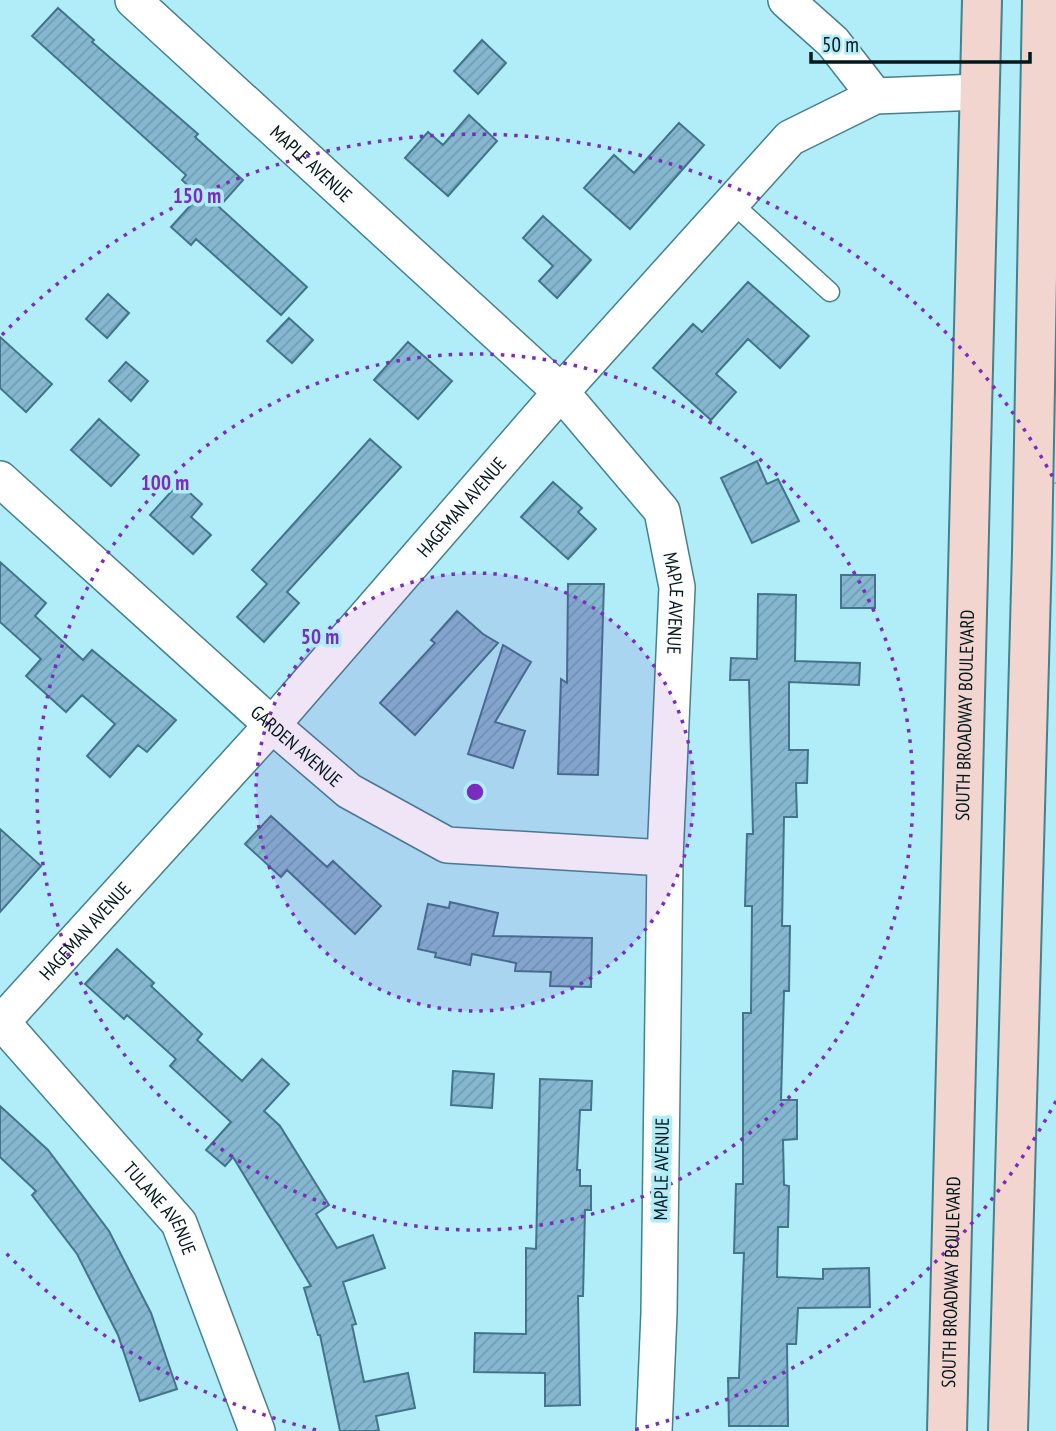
<svg xmlns="http://www.w3.org/2000/svg" width="1056" height="1431" font-family="'PT Sans Narrow',sans-serif">
<style>
.building{fill:url(#building-hatch);stroke:#43748a;stroke-width:2}
.lines{fill:none;stroke-linecap:round;stroke-linejoin:round}
.service-casing{stroke:#46818b;stroke-width:21}
.minor-casing{stroke:#46818b;stroke-width:38}
.secondary-casing{stroke:#46818b;stroke-width:42}
.service{stroke:#fff;stroke-width:18}
.minor{stroke:#fff;stroke-width:35}
.secondary{stroke:#f3d5d0;stroke-width:38}
.ring{fill:none;stroke:#7b2cbf;stroke-width:3.5;stroke-dasharray:3.5 7}
.labels{text-anchor:middle;stroke-width:7;stroke-linejoin:round;paint-order:stroke}
.street-label{font-size:19px;fill:#00171b;stroke:#b0edf8}
.centre{fill:#7b2cbf;stroke:#b0edf8;stroke-width:3.5}
.ring-label{font-size:21px;text-anchor:middle;font-weight:bold;fill:#7b2cbf;stroke:#b0edf8;stroke-width:7;stroke-linejoin:round;paint-order:stroke}
</style>
<defs>
<pattern id="building-hatch" width="6" height="6" patternUnits="userSpaceOnUse" patternTransform="scale(1.75)"><rect width="6" height="6" fill="#85b7d0"/><path d="M-1 1l2-2M0 6l6-6M5 7l2-2" fill="none" stroke="#719db2"/></pattern>
</defs>
<rect width="100%" height="100%" fill="#b0edf8"/>
<path class="building" d="M 58,8 L 94,40 L 92,42 L 198,134 L 195,137 L 243,180 L 219,207 L 307,287 L 281,315 L 196,239 L 191,245 L 171,227 L 199,196 L 182,180 L 186,175 L 32,36 Z
M 482,40 L 506,63 L 478,94 L 454,71 Z
M 469,115 L 497,141 L 448,196 L 405,158 L 428,132 L 443,145 Z
M 679,123 L 704,145 L 630,229 L 584,188 L 614,155 L 634,173 Z
M 543,216 L 591,260 L 557,298 L 539,281 L 553,266 L 523,238 Z
M 748,282 L 809,336 L 780,368 L 748,339 L 716,374 L 736,392 L 711,420 L 653,368 L 693,324 L 702,332 Z
M 108,294 L 129,313 L 107,338 L 86,319 Z
M 289,318 L 313,340 L 292,363 L 267,341 Z
M 0,337 L 52,384 L 26,412 L 0,388 Z
M 408,342 L 452,381 L 418,419 L 374,380 Z
M 126,362 L 148,381 L 131,401 L 109,381 Z
M 99,419 L 139,455 L 111,486 L 71,450 Z
M 370,439 L 401,467 L 287,592 L 299,603 L 264,642 L 237,617 L 267,584 L 252,570 Z
M 757,461 L 767,484 L 778,479 L 799,521 L 752,543 L 721,478 Z
M 553,482 L 582,508 L 578,512 L 596,529 L 568,559 L 521,517 Z
M 179,483 L 202,504 L 191,517 L 211,535 L 193,554 L 150,515 Z
M 0,562 L 46,603 L 35,616 L 83,660 L 92,650 L 176,720 L 147,752 L 138,745 L 110,777 L 87,756 L 115,724 L 82,695 L 66,712 L 26,676 L 41,659 L 0,622 Z
M 841,575 L 875,575 L 875,608 L 841,608 Z
M 568,584 L 604,584 L 598,775 L 558,774 L 561,679 L 567,683 Z
M 758,594 L 796,595 L 795,661 L 860,663 L 859,685 L 789,682 L 789,750 L 808,750 L 807,783 L 796,783 L 797,817 L 784,817 L 782,926 L 790,926 L 789,991 L 784,991 L 781,1100 L 797,1100 L 797,1139 L 783,1140 L 784,1185 L 789,1186 L 788,1227 L 778,1227 L 777,1277 L 823,1279 L 823,1269 L 869,1268 L 870,1307 L 798,1308 L 796,1344 L 787,1344 L 788,1426 L 729,1426 L 728,1378 L 739,1378 L 744,1253 L 734,1253 L 736,1184 L 743,1184 L 743,1013 L 751,1013 L 752,906 L 745,906 L 747,834 L 753,834 L 749,680 L 730,680 L 731,658 L 757,659 Z
M 457,611 L 483,634 L 498,643 L 415,735 L 380,703 L 435,643 L 431,640 Z
M 503,645 L 531,662 L 495,722 L 525,731 L 513,768 L 468,754 Z
M 271,816 L 327,867 L 333,861 L 381,906 L 355,934 L 287,870 L 281,877 L 245,844 Z
M 0,829 L 41,866 L 0,912 Z
M 450,902 L 498,913 L 493,936 L 592,938 L 591,987 L 550,986 L 551,972 L 515,971 L 516,963 L 472,954 L 470,965 L 435,957 L 436,953 L 418,949 L 428,904 L 449,908 Z
M 117,949 L 154,983 L 151,986 L 202,1034 L 197,1040 L 242,1081 L 262,1059 L 289,1084 L 264,1111 L 280,1126 L 329,1205 L 316,1214 L 337,1248 L 373,1235 L 385,1268 L 343,1282 L 356,1324 L 352,1325 L 364,1382 L 408,1373 L 415,1408 L 376,1416 L 379,1431 L 340,1431 L 320,1335 L 318,1335 L 304,1288 L 311,1286 L 233,1157 L 225,1166 L 206,1150 L 231,1122 L 170,1066 L 176,1059 L 127,1015 L 124,1019 L 85,984 Z
M 453,1071 L 494,1074 L 492,1108 L 451,1105 Z
M 540,1079 L 592,1081 L 591,1110 L 580,1110 L 577,1170 L 580,1170 L 580,1186 L 591,1186 L 591,1210 L 585,1210 L 583,1296 L 578,1296 L 580,1405 L 545,1406 L 545,1373 L 474,1372 L 475,1333 L 526,1334 L 526,1248 L 536,1249 Z
M 0,1106 L 48,1150 L 109,1231 L 151,1313 L 177,1389 L 140,1401 L 118,1335 L 77,1254 L 32,1195 L 36,1191 L 0,1157 Z"/>
<g class="lines">
<defs>
<path id="service" d="M 732,203 L 830,292"/>
<g id="minor">
<path id="s1" d="M 133,0 L 561,392 L 662,511 L 677,587 L 665,858 L 659,1313 L 654,1431"/>
<path d="M 786,0 L 833,42 L 875,96"/>
<path id="s2" d="M 0,479 L 272,725 L 349,791 L 447,845 L 665,858"/>
<path id="s3" d="M 0,1020 L 179,1223 L 257,1431"/>
<path id="s4" d="M 0,1024 L 272,725 L 561,392 L 790,138 L 875,96 L 980,92"/>
</g>
<g id="secondary">
<path id="s5" d="M 947,1431 L 982,0"/>
<path d="M 1008,1431 L 1032,552 L 1042,0"/>
</g>
</defs>
<use href="#service" class="service-casing"/>
<use href="#minor" class="minor-casing"/>
<use href="#secondary" class="secondary-casing"/>
<use href="#service" class="service"/>
<use href="#minor" class="minor"/>
<use href="#secondary" class="secondary"/>
</g>
<circle cx="475" cy="792" r="219" fill="#7b2cbf" fill-opacity=".12"/>
<g class="ring">
<circle cx="475" cy="792" r="219"/>
<circle cx="475" cy="792" r="438"/>
<path d="M1056 1101A658 658 0 0 1 634 1430M316 1430A658 658 0 0 1 2 1249M2 335A658 658 0 0 1 1056 483"/>
</g>
<g class="labels">
<g class="street-label">
<text dy="7" stroke="none"><textPath href="#s1" startOffset="242">MAPLE AVENUE</textPath></text>
<text dy="7" stroke="none"><textPath href="#s4" startOffset="693">HAGEMAN AVENUE</textPath></text>
<text dy="7" stroke="none"><textPath href="#s1" startOffset="830">MAPLE AVENUE</textPath></text>
<text dy="7" stroke="none"><textPath href="#s5" startOffset="716">SOUTH BROADWAY BOULEVARD</textPath></text>
<text dy="7" stroke="none"><textPath href="#s2" startOffset="399">GARDEN AVENUE</textPath></text>
<text dy="7" stroke="none"><textPath href="#s4" startOffset="126">HAGEMAN AVENUE</textPath></text>
<text transform="translate(661 1169) rotate(-89)" y="7">MAPLE AVENUE</text>
<text dy="7" stroke="none"><textPath href="#s3" startOffset="248">TULANE AVENUE</textPath></text>
<text dy="7" stroke="none"><textPath href="#s5" startOffset="149">SOUTH BROADWAY BOULEVARD</textPath></text>
</g>
</g>
<circle cx="475" cy="792" r="10" class="centre"/>
<g class="ring-label">
<text x="197" y="203">150 m</text>
<text x="165" y="490">100 m</text>
<text x="320" y="644">50 m</text>
</g>
<path d="M811 52v10h219v-10" fill="none" stroke="#00171b" stroke-width="3.5"/>
<text x="822" y="52" font-size="21" fill="#00171b" stroke="#b0edf8" stroke-width="5" paint-order="stroke">50 m</text>
</svg>
